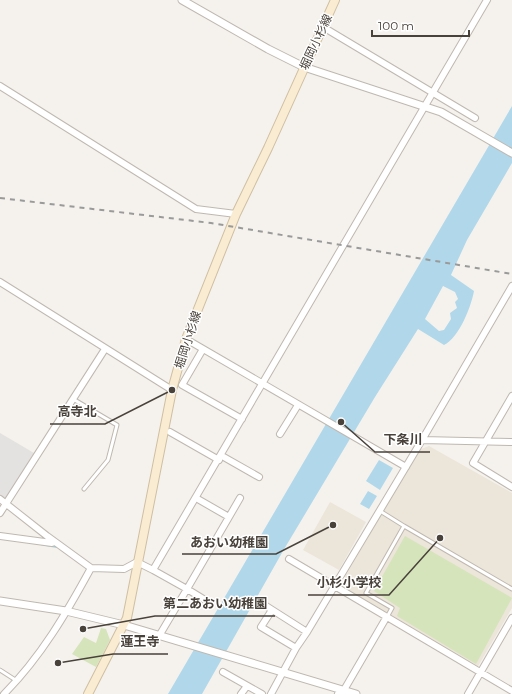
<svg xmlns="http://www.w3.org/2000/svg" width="512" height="694" font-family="Montserrat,'Noto Sans JP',sans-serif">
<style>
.education{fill:#ece5d9}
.green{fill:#d5e4bb}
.parking{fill:#e4e2e0}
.water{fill:#b1d8ea;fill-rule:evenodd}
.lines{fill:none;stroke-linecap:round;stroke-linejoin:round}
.stream{stroke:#b1d8ea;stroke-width:2}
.service-casing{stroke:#bfb8b0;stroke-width:5}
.minor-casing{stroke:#bfb8b0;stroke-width:8}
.tertiary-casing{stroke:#bfb8b0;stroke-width:9}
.secondary-casing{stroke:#cfbfa2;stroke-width:10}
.service{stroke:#fff;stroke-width:3}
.minor{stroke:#fff;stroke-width:6}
.tertiary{stroke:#fff;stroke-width:7}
.secondary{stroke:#f9ecd2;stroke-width:8}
.rail{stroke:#9a9a9a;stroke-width:2;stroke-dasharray:5 5;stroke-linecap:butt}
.labels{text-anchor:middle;stroke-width:3;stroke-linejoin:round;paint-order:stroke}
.street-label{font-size:12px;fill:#49423b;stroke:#fff}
.leader{fill:none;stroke:#49423b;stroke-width:1.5}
.callout-dot{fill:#49423b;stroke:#fff;stroke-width:1.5}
.callout-label{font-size:13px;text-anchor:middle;font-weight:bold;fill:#49423b;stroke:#fff;stroke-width:3;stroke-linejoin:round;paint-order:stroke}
</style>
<rect width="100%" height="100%" fill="#f5f2ed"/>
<path class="education" d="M 429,446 L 512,493 L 512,608 L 477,668 L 398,619 L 343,588 L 342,582 L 419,450 Z
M 330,502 L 366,522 L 339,570 L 303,550 Z"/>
<path class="green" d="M 405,536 L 512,598 L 476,664 L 397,616 L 400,608 L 374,591 Z
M 101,628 L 106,629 L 110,640 L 96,667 L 72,654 L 84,637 L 96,643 Z"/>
<path class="parking" d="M 0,433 L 34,453 L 8,497 L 5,498 L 0,495 Z"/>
<path class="water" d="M 512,106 L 512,163 L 467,240 L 451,275 L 474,291 C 471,307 459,338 444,345 L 418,329 L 375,397 L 283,551 L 202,694 L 168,694 ZM 443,286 L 455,292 L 458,299 L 455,302 L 457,308 L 450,313 L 451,319 L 444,330 L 439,331 L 425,319 Z
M 379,460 L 393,468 L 380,490 L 366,481 Z
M 368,491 L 377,496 L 369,509 L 360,504 Z"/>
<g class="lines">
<path class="stream" d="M 41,544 L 56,547"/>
<defs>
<path id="service" d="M 73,399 L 117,425 L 108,460 L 84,489
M 380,511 L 404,526 L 366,593 L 392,608 L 387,617
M 404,526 L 512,589
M 0,670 L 17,681"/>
<path id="minor" d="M 323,27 L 475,118
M 0,86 L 196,209 L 236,214
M 0,282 L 172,390
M 186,339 L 406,467
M 203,349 L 182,385 L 242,419
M 512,396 L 473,463 L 512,487
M 170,432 L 219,460
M 280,434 L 298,405
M 422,440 L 512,286
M 222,456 L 259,477
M 196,498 L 229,517 L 187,589 L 205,600
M 0,499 L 47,536 L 91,568 L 124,569 L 137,562 L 153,570 L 487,0
M 0,513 L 105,349
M 229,517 L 240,498
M 0,536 L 52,543 L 55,542
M 289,559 L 512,691
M 153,570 L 187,589 L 159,636
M 263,604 L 307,632 L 422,440 L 512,442
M 272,610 L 261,627 L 296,648 L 307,632
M 223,672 L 262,694
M 4,694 C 41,657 67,612 91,568
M 241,694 L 247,686
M 271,694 L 296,648
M 338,694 L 344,690 L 386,618
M 468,694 L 512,618"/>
<path id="tertiary" d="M 182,0 L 268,49 L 304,67 L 441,112 L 512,153
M 0,601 L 66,611 L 124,625 L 356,694"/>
<path id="secondary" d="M 88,694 L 127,618 L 172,390 L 186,339 L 236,214 L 268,148 L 335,0"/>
</defs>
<use href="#service" class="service-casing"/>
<use href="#minor" class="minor-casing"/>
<use href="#tertiary" class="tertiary-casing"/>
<use href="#secondary" class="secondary-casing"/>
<use href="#service" class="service"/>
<use href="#minor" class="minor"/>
<use href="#tertiary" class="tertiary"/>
<use href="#secondary" class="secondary"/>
<path class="rail" d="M 0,198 L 211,223 L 512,274"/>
</g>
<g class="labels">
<g class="street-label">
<text transform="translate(316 42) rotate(-65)" y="4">堀岡小杉線</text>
<text transform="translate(188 340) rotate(-72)" y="4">堀岡小杉線</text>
</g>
</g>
<path class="leader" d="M172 390L105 424H50M341 422L375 452H430M333 525L276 554H182M440 538L389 595H308M83 629L155 616H275M58 663L113 654H168"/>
<g class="callout-dot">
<circle cx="172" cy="390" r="4"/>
<circle cx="341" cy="422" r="4"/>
<circle cx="333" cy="525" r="4"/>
<circle cx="440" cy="538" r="4"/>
<circle cx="83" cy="629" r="4"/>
<circle cx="58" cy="663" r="4"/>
</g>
<g class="callout-label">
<text x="77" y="416">高寺北</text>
<text x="403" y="444">下条川</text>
<text x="229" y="547">あおい幼稚園</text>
<text x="349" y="587">小杉小学校</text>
<text x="215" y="608">第二あおい幼稚園</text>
<text x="140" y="646">蓮王寺</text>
</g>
<path d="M372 30v6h97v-6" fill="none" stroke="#49423b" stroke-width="2"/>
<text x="378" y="30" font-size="12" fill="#49423b" stroke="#ffffff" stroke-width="3" paint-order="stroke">100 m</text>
</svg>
